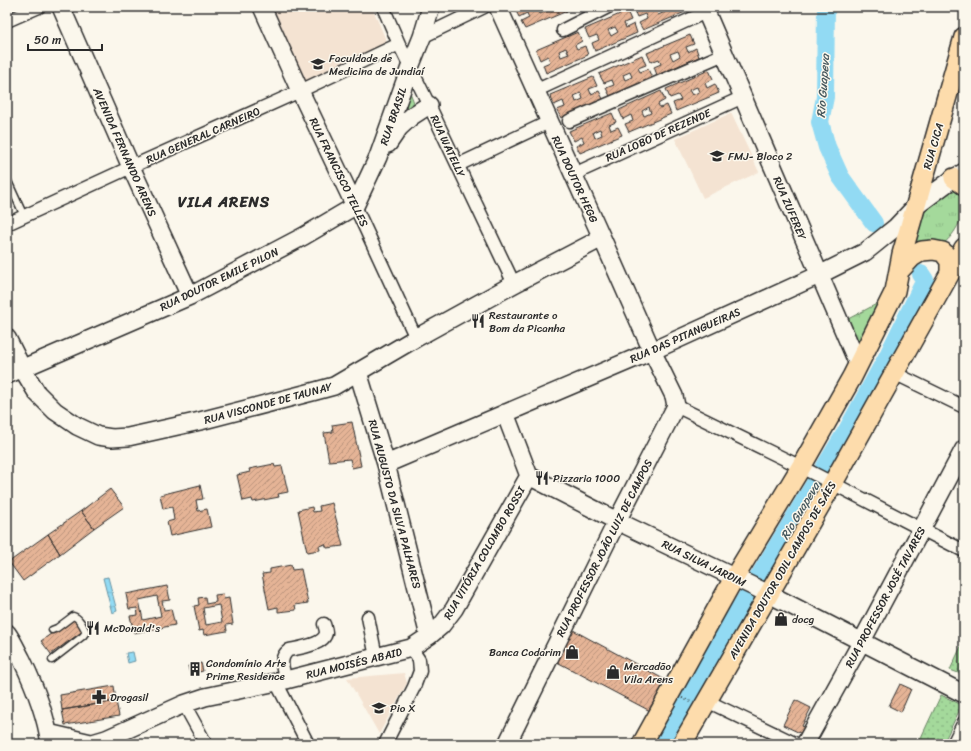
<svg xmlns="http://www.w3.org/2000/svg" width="971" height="751" font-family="Sriracha,sans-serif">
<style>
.built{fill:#f4e3d2}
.grass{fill:url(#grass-dots);stroke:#688263}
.park{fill:url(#park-tufts);stroke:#688263}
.water{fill:url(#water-ripples);stroke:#6994a3}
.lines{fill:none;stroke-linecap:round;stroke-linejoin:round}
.river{stroke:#92daf3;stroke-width:18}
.building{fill:url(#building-hatch);stroke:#2b2b2b;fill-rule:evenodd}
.lane-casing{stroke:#2b2b2b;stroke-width:9}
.street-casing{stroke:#2b2b2b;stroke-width:15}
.secondary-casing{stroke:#2b2b2b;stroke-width:20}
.primary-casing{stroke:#2b2b2b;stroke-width:22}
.path{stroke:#2b2b2b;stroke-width:2;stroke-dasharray:1 3;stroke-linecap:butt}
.lane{stroke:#fbf7ec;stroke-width:6}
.street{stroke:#fbf7ec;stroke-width:12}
.secondary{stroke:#fbf7ec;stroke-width:17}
.primary{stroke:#fddcac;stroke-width:19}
.labels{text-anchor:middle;stroke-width:3;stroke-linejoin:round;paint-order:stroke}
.poi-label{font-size:11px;fill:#2b2b2b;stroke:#fbf7ec;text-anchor:start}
.street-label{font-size:11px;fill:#2b2b2b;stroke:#fbf7ec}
.water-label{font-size:12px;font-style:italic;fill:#45575d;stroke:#fbf7ec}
.district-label{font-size:15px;font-weight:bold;letter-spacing:1px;fill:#2b2b2b;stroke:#fbf7ec}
</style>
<defs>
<pattern id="grass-dots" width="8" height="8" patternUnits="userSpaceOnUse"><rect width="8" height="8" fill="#a4d99b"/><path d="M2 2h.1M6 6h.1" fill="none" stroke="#8dba86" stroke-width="1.8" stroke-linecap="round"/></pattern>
<pattern id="park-tufts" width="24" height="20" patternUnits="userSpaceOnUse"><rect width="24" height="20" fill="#a4d99b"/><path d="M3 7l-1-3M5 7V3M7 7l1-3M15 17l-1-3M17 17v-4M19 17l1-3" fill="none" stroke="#8dba86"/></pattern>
<pattern id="water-ripples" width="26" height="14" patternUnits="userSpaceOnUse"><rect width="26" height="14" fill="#92daf3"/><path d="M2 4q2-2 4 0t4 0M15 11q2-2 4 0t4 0" fill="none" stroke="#7ebbd0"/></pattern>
<pattern id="building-hatch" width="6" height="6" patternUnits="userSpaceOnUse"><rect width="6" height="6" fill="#e5b496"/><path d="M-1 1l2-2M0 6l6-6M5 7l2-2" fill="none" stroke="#ba937b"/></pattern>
</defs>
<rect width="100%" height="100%" fill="#fbf7ec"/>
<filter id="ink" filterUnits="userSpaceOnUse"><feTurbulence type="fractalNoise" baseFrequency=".025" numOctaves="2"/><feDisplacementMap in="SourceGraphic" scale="8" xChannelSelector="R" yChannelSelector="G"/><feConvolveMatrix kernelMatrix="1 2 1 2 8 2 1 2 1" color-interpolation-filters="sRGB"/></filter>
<g filter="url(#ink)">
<path class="built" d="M 266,7 L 372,7 L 388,45 L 301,84 Z
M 731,113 L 759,172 L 703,198 L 675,139 Z
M 404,673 L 407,683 L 379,734 L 347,678 Z"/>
<path class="grass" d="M 964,640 L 964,675 L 950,670 Z
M 941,695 L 962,705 L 943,744 L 918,744 Z"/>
<path class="park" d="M 407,85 L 415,105 L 392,130 Z
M 955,191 C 958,194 962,195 963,200 C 968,211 954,236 944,243 C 939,246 926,246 920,247 L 916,242 L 916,233 L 924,209 L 947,192 Z
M 886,299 L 859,345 L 848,319 Z"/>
<path class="water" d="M 108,577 L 117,611 L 112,613 L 103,578 Z
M 133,652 L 135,661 L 128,663 L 126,653 Z"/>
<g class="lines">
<path class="river" d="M 826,7 L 825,97 L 820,122 L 827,147 L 840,176 L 874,223
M 662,744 L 714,651 L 847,430 L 888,355 L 925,280 L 921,274"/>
</g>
<path class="building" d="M 514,7 L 540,7 L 538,8 L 540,14 L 547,11 L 546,7 L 565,7 L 567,11 L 525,29 L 521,22 L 529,18 L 527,13 L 519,17 Z
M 635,7 L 661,7 L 656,9 L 658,15 L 665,12 L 663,7 L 683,7 L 685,12 L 643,30 L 639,23 L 647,19 L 645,14 L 637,17 L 633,8 Z
M 627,11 L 631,20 L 624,23 L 626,28 L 634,24 L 637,33 L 595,51 L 592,43 L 599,40 L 597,35 L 589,38 L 585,29 ZM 615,27 L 618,32 L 611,36 L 608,30 Z
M 578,32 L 582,41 L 575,45 L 577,49 L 585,46 L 588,55 L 546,73 L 543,65 L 550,62 L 548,56 L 540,60 L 536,50 ZM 566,48 L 569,54 L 561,57 L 559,51 Z
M 690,35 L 694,44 L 686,47 L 688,52 L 696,48 L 699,57 L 657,75 L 654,67 L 661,64 L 659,59 L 651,62 L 647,53 ZM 678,51 L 680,56 L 673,60 L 670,54 Z
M 642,55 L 646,65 L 638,68 L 640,72 L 648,69 L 652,78 L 610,96 L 606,88 L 614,85 L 612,80 L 604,83 L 599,74 ZM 630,72 L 632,77 L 625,80 L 623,75 Z
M 709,70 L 713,79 L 705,83 L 707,88 L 715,84 L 719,93 L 676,111 L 673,103 L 681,100 L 678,95 L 670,98 L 666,89 ZM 697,87 L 699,92 L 692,95 L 689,90 Z
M 593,77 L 597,86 L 589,89 L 591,94 L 599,91 L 603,99 L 561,118 L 557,110 L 565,107 L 563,101 L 554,105 L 550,95 ZM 581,93 L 583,99 L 576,102 L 574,96 Z
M 661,91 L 665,100 L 658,104 L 660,108 L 667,105 L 671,114 L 629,132 L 625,124 L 633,121 L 631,115 L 623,119 L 619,110 ZM 649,107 L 651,113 L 644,116 L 642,111 Z
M 612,113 L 616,122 L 609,125 L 611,130 L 618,127 L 622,135 L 580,153 L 576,146 L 584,142 L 582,137 L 574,141 L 569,131 ZM 600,129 L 602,135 L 595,138 L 593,132 Z
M 352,422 L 361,466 L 352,468 L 350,459 L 329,461 L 324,433 L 333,432 L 332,425 Z
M 274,464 L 275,467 L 282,466 L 288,492 L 278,494 L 279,497 L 253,502 L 252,499 L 243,501 L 237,475 L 250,472 L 249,469 Z
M 200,485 L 203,499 L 196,500 L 198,511 L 207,509 L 211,527 L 170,536 L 167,522 L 174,520 L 172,507 L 163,509 L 160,495 Z
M 110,489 L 124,507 L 94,528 L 81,511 Z
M 332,503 L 343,546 L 327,548 L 325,544 L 319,546 L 320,550 L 307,552 L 298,510 L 312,507 L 313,512 L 320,511 L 319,506 Z
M 81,511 L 94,528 L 60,554 L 48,534 Z
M 48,534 L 60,554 L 23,581 L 9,562 Z
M 291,565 L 292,570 L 301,569 L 308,603 L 295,605 L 296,610 L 278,612 L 278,607 L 269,609 L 262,574 L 270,573 L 270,569 Z
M 167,586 L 170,600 L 162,601 L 164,610 L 171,609 L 175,625 L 134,633 L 130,616 L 138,615 L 137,608 L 129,609 L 126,594 Z
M 223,594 L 224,599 L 229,598 L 233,624 L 226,625 L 227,631 L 204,635 L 203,630 L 199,631 L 194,606 L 199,605 L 198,598 L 205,597 L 206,604 L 216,602 L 215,595 Z
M 157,596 L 161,616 L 143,620 L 139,600 Z
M 219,605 L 222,622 L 206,625 L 203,608 Z
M 73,618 L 83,631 L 51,654 L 41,641 Z
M 573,630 L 669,682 L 652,712 L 557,662 Z
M 201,663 L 203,671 L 190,674 L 188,666 Z
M 900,684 L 911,689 L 901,712 L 889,706 Z
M 114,686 L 116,701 L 62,710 L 60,695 Z
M 795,700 L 811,708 L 802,726 L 805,728 L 802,734 L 783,725 Z
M 116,701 L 119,716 L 65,725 L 62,710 Z"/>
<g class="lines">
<defs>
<path id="lane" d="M 7,179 L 24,216
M 52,660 L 83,636 L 86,632 C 83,626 80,618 73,616 L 57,628 L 52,630"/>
<path id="street" d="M 383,7 L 399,44 L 429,105 L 514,284
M 7,21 L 39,7
M 563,30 L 608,7
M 422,37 L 484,7
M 535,91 L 706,12
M 569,121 L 724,54
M 458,165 L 549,122
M 574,174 L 743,97
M 355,206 L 416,338
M 7,224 L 131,167 L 300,91 L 399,44
M 894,373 L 964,407
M 676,406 L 801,467 L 964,551
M 368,617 L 376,657
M 286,680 C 283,669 278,658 289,650 C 298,648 324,645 326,633 C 326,630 325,627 324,624
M 276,682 L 308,744
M 707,701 L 796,744
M 184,704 L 206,744
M 385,744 L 414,687 L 420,671 L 419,660 L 411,648
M 953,744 L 964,722"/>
<path id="secondary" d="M 61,7 L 131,167 L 190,296
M 262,7 L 300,91 L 355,206
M 498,7 L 602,238 L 652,351 L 674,396 L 676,406 L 617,521 L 507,744
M 704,7 L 858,364
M 388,144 L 399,128 L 412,116 L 429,105
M 7,338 L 22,368 L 37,393 L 55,411 L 77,426 L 98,436 L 112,438 L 128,437 L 200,421 L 312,392 L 334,386 L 416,338 L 514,284 L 602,238
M 358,372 L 386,464 L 429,636
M 7,375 L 190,296 L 304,236 L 355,206 L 378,157 L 410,67 L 422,37 L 431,7
M 505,413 L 529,476
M 386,464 L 652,351 L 819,275 L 865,252 L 875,244 L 896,227 L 915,207 L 954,178 L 964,172
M 529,476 L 617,521 L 769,594 L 964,694
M 7,633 C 13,641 17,651 22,660 C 35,687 46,714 50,744
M 48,733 L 91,743
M 89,744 L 106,739 L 184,704 L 205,697 L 286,680 L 411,648 L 429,636 L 441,626 L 454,609 L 529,476
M 805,744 L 862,641 L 964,449"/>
<path id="primary" d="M 954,178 L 964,185
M 899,271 L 912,257 L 922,251 L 933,250 L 943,252 L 950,261 L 950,273
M 642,744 L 734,578 L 801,467 L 852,377 L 895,291 L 902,254 L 964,37
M 682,744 L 833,483 L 964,248"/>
</defs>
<use href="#lane" class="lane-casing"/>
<use href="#street" class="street-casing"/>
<use href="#secondary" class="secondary-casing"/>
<use href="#primary" class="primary-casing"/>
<path class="path" d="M 682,698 L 691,702"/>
<use href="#lane" class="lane"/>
<use href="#street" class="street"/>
<use href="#secondary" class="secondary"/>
<use href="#primary" class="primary"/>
</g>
</g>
<defs>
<symbol id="university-bare" viewBox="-9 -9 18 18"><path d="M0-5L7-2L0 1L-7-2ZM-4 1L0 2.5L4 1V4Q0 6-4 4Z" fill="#2b2b2b" stroke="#fbf7ec" stroke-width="2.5" paint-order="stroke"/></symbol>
<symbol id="restaurant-bare" viewBox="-9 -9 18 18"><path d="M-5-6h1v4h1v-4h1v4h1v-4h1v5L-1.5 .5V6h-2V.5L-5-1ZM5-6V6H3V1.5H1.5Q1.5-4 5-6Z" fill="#2b2b2b" stroke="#fbf7ec" stroke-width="2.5" paint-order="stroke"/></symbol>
<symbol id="shop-bare" viewBox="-9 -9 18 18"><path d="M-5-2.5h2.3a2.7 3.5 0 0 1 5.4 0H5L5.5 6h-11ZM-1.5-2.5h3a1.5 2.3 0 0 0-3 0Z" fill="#2b2b2b" stroke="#fbf7ec" stroke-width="2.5" paint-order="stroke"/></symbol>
<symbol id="building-bare" viewBox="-9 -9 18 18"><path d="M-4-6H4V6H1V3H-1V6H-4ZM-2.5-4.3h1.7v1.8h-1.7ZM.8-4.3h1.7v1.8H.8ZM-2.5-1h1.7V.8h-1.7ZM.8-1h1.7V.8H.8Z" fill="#2b2b2b" stroke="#fbf7ec" stroke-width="2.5" paint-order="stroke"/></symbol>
<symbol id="pharmacy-bare" viewBox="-9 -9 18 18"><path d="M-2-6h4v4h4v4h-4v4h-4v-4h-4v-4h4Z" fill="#2b2b2b" stroke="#fbf7ec" stroke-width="2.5" paint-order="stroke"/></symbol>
<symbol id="school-bare" viewBox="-9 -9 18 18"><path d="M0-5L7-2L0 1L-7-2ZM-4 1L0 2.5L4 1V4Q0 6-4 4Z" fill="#2b2b2b" stroke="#fbf7ec" stroke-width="2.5" paint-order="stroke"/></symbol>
</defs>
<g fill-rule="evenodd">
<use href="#university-bare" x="308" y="54" width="20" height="20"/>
<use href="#university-bare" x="707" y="146" width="20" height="20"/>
<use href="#restaurant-bare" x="468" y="311" width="20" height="20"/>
<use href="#restaurant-bare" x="532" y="468" width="20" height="20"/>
<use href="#shop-bare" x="771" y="609" width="20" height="20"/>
<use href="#restaurant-bare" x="83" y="618" width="20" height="20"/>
<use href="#shop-bare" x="562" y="642" width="20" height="20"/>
<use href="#building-bare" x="185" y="659" width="20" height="20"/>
<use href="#shop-bare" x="603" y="662" width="20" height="20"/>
<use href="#pharmacy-bare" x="89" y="687" width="20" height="20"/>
<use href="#school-bare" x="369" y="698" width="20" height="20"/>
</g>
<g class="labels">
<g class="poi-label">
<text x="329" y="62">Faculdade de<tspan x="329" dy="13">Medicina de Jundiaí</tspan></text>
<text x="728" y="160">FMJ- Bloco 2</text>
<text x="489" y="319">Restaurante o<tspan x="489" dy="13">Bom da Picanha</tspan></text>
<text x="553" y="482">Pizzaria 1000</text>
<text x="792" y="623">docg</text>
<text x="104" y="632">McDonald's</text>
<text x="561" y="656" text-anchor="end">Banca Codarim</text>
<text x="206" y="667">Condomínio Arte<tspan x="206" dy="13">Prime Residence</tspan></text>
<text x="624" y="670">Mercadão<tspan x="624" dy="13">Vila Arens</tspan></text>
<text x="110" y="701">Drogasil</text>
<text x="390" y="712">Pio X</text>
</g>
<g class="street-label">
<text transform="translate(393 116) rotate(-71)" y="4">RUA BRASIL</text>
<text transform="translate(203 135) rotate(-24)" y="4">RUA GENERAL CARNEIRO</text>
<text transform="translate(658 135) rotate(-24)" y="4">RUA LOBO DE REZENDE</text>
<text transform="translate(448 146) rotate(65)" y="4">RUA WATELLY</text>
<text transform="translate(933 146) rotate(-74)" y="4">RUA CICA</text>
<text transform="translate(125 152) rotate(66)" y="4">AVENIDA FERNANDO ARENS</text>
<text transform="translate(339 172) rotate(64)" y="4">RUA FRANCISCO TELLES</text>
<text transform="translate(575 179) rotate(65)" y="4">RUA DOUTOR HEGG</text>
<text transform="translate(790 208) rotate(67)" y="4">RUA ZUFEREY</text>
<text transform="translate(219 279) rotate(-26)" y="4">RUA DOUTOR EMILE PILON</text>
<text transform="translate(685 335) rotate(-24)" y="4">RUA DAS PITANGUEIRAS</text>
<text transform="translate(268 403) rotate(-15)" y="4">RUA VISCONDE DE TAUNAY</text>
<text transform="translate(395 504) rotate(75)" y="4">RUA AUGUSTO DA SILVA PALHARES</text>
<text transform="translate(604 548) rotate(-63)" y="4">RUA PROFESSOR JOÃO LUIZ DE CAMPOS</text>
<text transform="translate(484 553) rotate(-60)" y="4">RUA VITÓRIA COLOMBO ROSSI</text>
<text transform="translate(704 563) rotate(26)" y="4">RUA SILVA JARDIM</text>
<text transform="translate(782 570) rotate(-60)" y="4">AVENIDA DOUTOR ODIL CAMPOS DE SÁES</text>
<text transform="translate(885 597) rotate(-62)" y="4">RUA PROFESSOR JOSÉ TAVARES</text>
<text transform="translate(354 663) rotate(-14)" y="4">RUA MOISÉS ABAID</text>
</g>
<g class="water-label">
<text transform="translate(823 86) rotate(-86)" y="4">Rio Guapeva</text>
<text transform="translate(800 511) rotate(-59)" y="4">Rio Guapeva</text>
</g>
<g class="district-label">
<text x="224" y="207">VILA ARENS</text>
</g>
</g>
<rect width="971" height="751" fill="none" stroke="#fbf7ec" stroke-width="24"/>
<rect x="12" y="12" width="947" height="727" fill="none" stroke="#2b2b2b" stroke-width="1.5" filter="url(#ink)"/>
<path d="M28 44v6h74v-6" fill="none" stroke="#2b2b2b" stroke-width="2"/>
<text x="34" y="44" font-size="12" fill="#2b2b2b" stroke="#fbf7ec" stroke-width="3" paint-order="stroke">50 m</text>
</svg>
